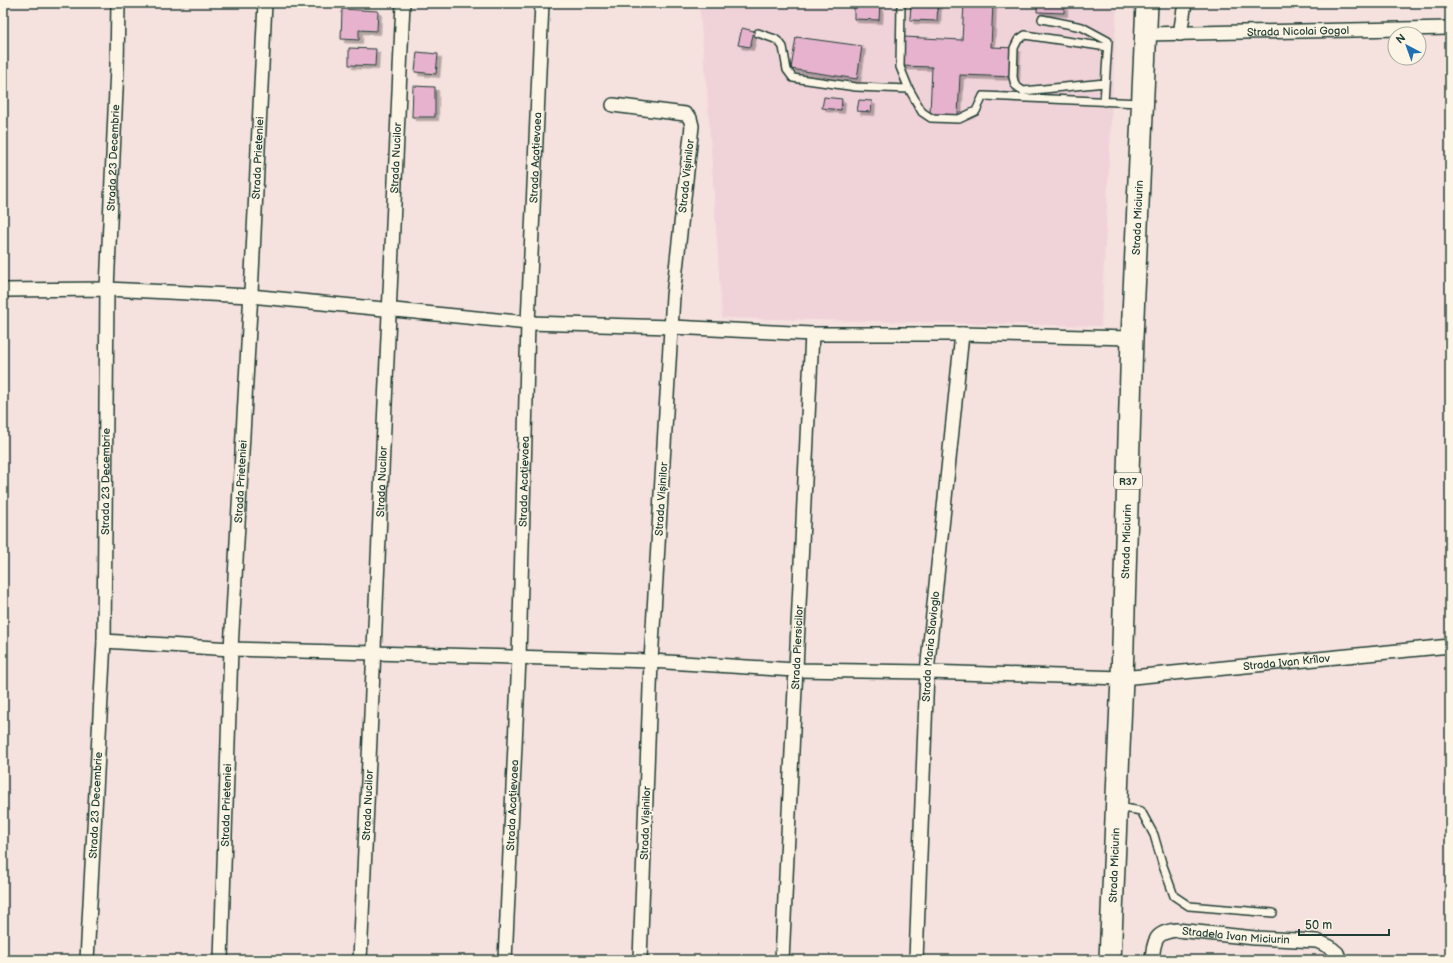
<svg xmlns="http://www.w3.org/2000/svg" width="1453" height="963" font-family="'Balsamiq Sans',sans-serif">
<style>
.built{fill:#f0d3d9}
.building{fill:#e6b2ce;stroke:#1f3d34;filter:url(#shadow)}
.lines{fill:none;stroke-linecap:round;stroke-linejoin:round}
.lane-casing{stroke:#1f3d34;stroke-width:10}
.street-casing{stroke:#1f3d34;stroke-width:16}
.primary-casing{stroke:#1f3d34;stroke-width:24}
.lane{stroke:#fcf5e5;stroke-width:7}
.street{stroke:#fcf5e5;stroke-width:13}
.primary{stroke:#fcf5e5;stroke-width:21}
.labels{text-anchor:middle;stroke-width:4;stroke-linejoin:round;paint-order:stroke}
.shield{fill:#fcf5e5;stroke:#617469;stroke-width:1}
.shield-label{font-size:10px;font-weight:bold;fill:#1f3d34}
.street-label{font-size:11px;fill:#1f3d34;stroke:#fcf5e5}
</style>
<defs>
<filter id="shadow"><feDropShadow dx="3.5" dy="3.5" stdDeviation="0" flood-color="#0004"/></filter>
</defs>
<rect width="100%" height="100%" fill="#f5e1de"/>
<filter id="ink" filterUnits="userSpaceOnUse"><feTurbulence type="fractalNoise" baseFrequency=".025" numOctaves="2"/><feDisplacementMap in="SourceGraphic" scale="8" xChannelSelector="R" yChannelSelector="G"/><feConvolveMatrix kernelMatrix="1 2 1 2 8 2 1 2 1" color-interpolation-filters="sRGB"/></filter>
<g filter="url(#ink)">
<path class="built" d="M 699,3 L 1117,3 L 1101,326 L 722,318 L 707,90 Z"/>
<path class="building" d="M 854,3 L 880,3 L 879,20 L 854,19 Z
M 911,3 L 938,3 L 937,21 L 910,20 Z
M 964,3 L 993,3 L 991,47 L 1017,48 L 1016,77 L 960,75 L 958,115 L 930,114 L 932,67 L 902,66 L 904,37 L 962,40 Z
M 1037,3 L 1064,3 L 1064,13 L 1037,12 Z
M 342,9 L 378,11 L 377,31 L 359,30 L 359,40 L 341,39 Z
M 742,28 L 754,31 L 750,47 L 738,45 Z
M 796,37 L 862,46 L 857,79 L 791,69 Z
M 349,48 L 376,49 L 375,66 L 349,65 Z
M 417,52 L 438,54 L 436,74 L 415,72 Z
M 413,86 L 435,87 L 435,117 L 412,117 Z
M 824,97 L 842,99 L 841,110 L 822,108 Z
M 859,100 L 872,101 L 871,112 L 857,111 Z"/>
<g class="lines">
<defs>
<path id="lane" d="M 901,3 L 900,67 L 909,89
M 1042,19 L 1082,27 L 1108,41 L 1104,102
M 758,33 L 775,39 L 780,43 L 783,47 L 787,70 L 793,78 L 856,87 L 909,89 L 922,112 L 931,118 L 959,119 L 976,111 L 983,96 L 1140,103
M 1105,83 L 1023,91 L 1015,85 L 1013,77 L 1014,48 L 1018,40 L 1025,35 L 1107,47
M 1119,807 L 1141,811 L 1154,835 L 1162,863 L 1174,896 L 1189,906 L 1273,913"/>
<g id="street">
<path id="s1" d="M 1145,34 L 1450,28"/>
<path d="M 1180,34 L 1185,3"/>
<path d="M 613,105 L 685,114 L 690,118 L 692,126 L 673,296 L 651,661 L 640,960"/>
<path d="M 3,290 L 107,289 L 250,296 L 528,323 L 672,327 L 812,334 L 962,334 L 1132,338"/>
<path id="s2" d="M 104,641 L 231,649 L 651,661 L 795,670 L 927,672 L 1122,678 L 1450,646"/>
<path id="s3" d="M 87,960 L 104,641 L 107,289 L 117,68 L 118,3"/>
<path id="s4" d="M 221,960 L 231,649 L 252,274 L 265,3"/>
<path id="s5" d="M 360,960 C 376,641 387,322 403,3"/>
<path id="s6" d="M 505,960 L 519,658 L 528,323 L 542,3"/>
<path id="s7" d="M 782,960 L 812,334"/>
<path id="s8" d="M 916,960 L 927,672 L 962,334"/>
<path id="s9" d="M 1152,960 C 1154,940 1155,932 1177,930 L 1255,938 L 1317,941 L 1330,947 L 1337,953 L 1340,960"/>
</g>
<g id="primary">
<path id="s10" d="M 1110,960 L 1122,678 L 1132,338 L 1147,3"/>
</g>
</defs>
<use href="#lane" class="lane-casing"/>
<use href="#street" class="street-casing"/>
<use href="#primary" class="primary-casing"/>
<use href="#lane" class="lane"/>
<use href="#street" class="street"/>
<use href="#primary" class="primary"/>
</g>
</g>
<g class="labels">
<rect class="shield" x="1114" y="473" width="28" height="16" rx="3"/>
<g class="shield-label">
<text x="1128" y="485">R37</text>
</g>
<g class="street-label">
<text dy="4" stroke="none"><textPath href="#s1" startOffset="153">Strada Nicolai Gogol</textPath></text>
<text dy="4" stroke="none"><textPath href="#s3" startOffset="803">Strada 23 Decembrie</textPath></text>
<text dy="4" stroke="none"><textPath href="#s4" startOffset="803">Strada Prieteniei</textPath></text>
<text dy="4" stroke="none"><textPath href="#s5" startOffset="803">Strada Nucilor</textPath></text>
<text dy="4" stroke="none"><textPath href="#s6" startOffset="803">Strada Acațievaea</textPath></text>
<text transform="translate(686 176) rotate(-84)" y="4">Strada Vișinilor</text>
<text dy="4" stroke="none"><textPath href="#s10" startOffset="743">Strada Miciurin</textPath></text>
<text dy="4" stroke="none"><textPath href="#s4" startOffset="479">Strada Prieteniei</textPath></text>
<text dy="4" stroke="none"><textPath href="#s5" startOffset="479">Strada Nucilor</textPath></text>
<text dy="4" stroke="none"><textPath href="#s3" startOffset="479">Strada 23 Decembrie</textPath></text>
<text dy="4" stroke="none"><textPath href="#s6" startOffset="479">Strada Acațievaea</textPath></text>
<text transform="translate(661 499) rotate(-86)" y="4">Strada Vișinilor</text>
<text dy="4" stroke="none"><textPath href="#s10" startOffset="419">Strada Miciurin</textPath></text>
<text dy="4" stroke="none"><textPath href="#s8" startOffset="314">Strada Maria Slavioglo</textPath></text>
<text dy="4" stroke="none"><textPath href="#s7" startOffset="313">Strada Piersicilor</textPath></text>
<text dy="4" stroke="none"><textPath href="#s2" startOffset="1184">Strada Ivan Krîlov</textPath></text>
<text dy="4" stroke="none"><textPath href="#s3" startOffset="155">Strada 23 Decembrie</textPath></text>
<text dy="4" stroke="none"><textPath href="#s4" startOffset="155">Strada Prieteniei</textPath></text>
<text dy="4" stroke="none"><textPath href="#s5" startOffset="155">Strada Nucilor</textPath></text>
<text dy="4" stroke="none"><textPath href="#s6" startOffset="155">Strada Acațievaea</textPath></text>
<text transform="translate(645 823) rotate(-88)" y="4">Strada Vișinilor</text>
<text dy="4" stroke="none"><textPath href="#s10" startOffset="95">Strada Miciurin</textPath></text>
<text dy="4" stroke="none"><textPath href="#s9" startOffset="104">Stradela Ivan Miciurin</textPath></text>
</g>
</g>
<rect width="1453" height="963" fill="none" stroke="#fcf5e5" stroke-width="16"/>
<rect x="8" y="8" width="1437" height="947" fill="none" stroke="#1f3d34" stroke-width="1.5" filter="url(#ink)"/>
<g transform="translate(1407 46) rotate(319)"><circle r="19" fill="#fcf5e5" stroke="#a4ab9e"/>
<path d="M0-3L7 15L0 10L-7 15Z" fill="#1f6fb2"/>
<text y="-6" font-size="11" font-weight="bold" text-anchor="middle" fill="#1f3d34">N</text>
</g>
<path d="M1299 929v6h90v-6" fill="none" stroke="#1f3d34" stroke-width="2"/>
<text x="1305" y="929" font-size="12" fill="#1f3d34" stroke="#fcf5e5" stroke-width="3" paint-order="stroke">50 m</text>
</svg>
